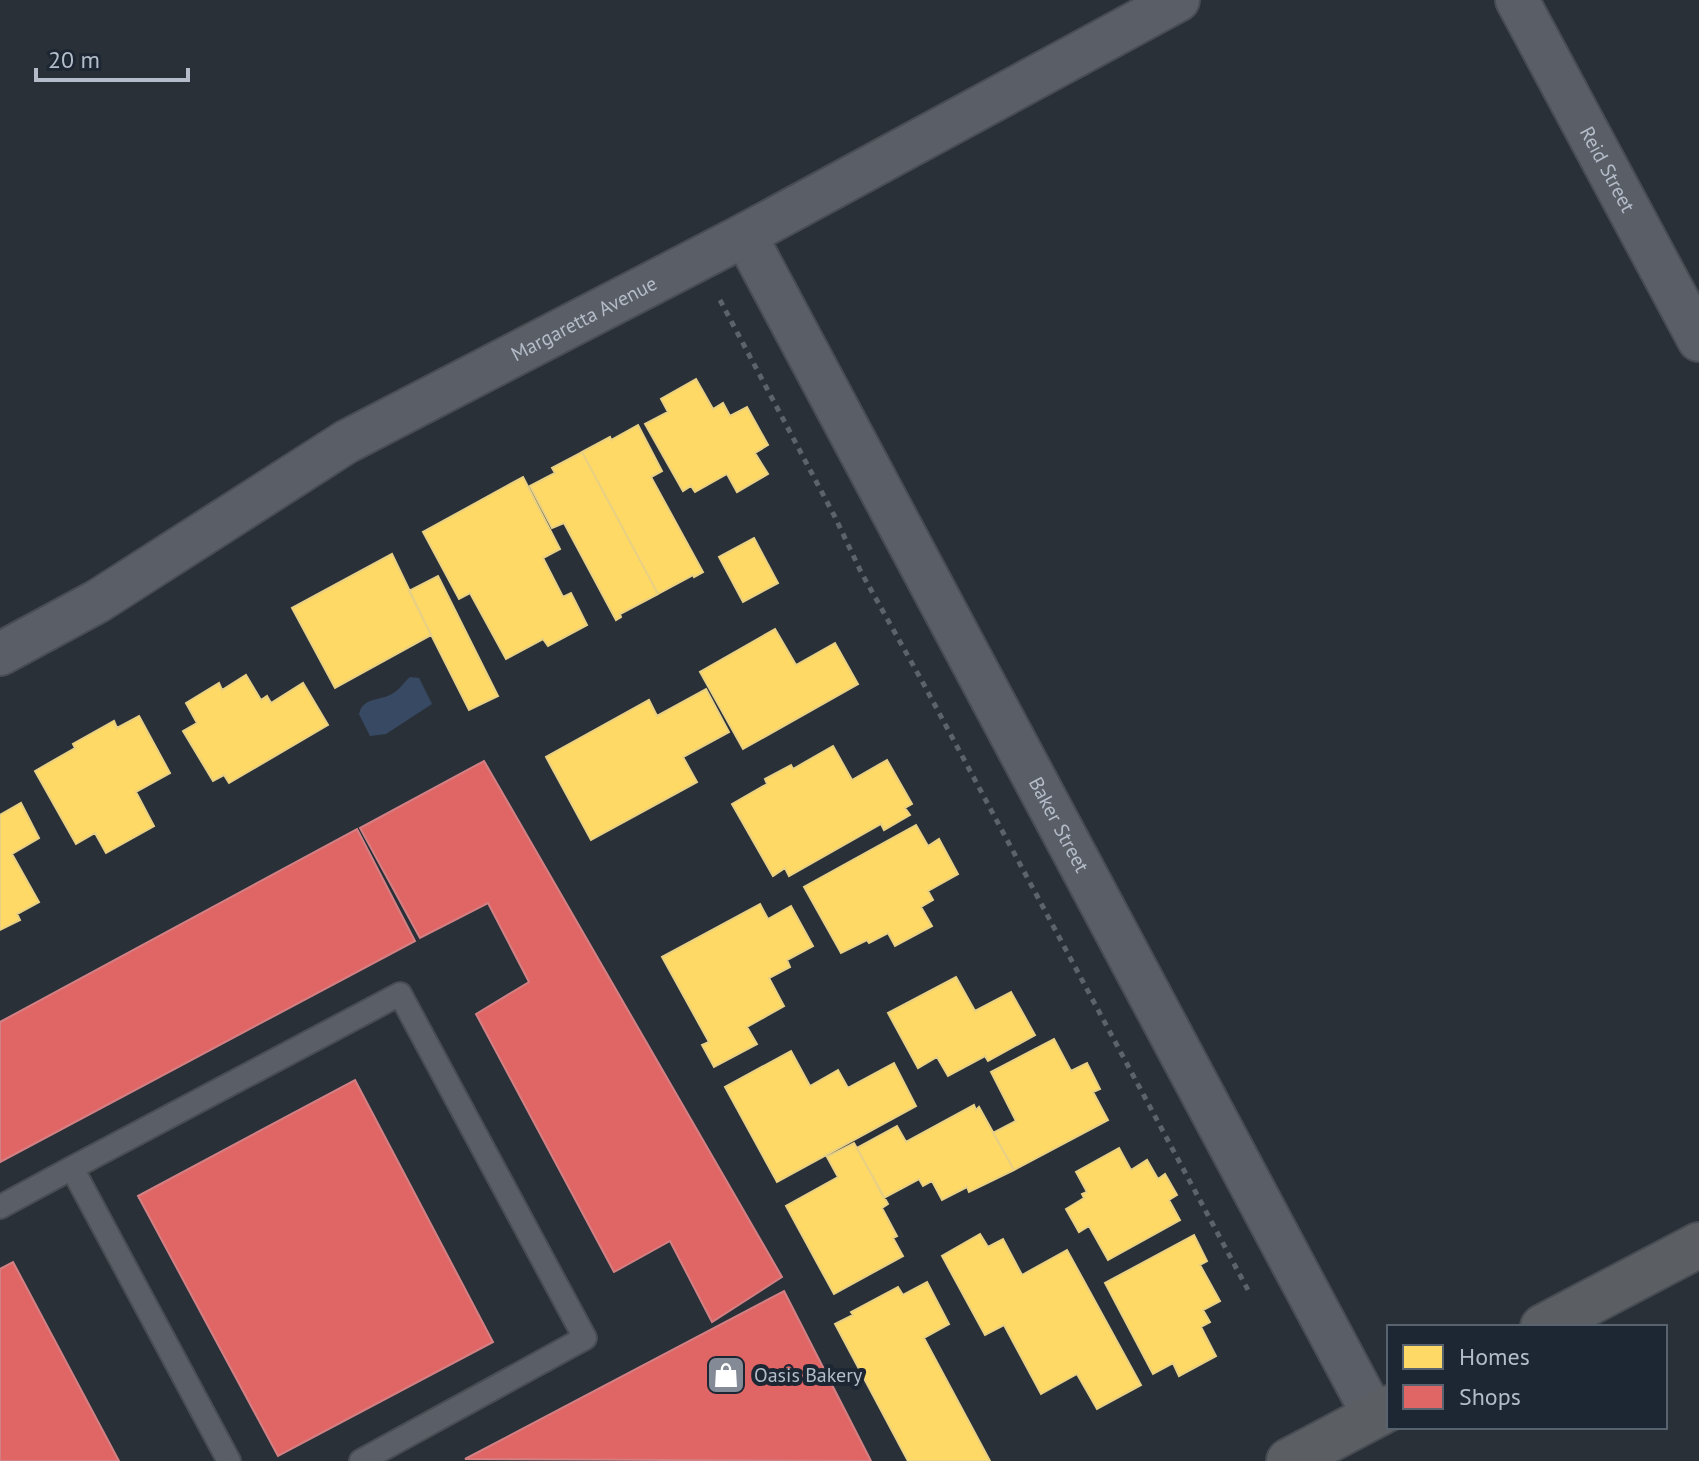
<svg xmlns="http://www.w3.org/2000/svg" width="1699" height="1461" font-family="'PT Sans',sans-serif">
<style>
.water{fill:#384963}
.homes{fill:#ffd966;stroke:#e8d084;stroke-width:2}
.shops{fill:#e06666;stroke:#d38084;stroke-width:2}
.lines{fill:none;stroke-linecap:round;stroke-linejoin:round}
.service-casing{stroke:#484c53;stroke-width:26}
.minor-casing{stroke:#484c53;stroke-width:46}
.trunk-casing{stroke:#474c53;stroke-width:48}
.path{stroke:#5d636a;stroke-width:5;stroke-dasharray:6 6;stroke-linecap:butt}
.service{stroke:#5a5e66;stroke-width:22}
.minor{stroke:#5a5e66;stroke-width:42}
.trunk{stroke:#5b5f64;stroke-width:44}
.labels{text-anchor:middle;stroke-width:8;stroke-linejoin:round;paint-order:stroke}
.street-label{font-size:20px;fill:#b4bcc9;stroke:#1d2633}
.poi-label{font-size:20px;fill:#b4bcc9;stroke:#1d2633;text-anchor:start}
</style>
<rect width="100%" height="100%" fill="#2a3038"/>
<path class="water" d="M 410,677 L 419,678 L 432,704 L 386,734 L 370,736 L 359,714 C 363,698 377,701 390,695 C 399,691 403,683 410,677 Z"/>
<path class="homes" d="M 696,379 L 713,409 L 723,403 L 730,416 L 747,407 L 768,445 L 755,453 L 768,474 L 737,492 L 727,474 L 695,492 L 691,486 L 683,491 L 645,424 L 668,412 L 661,399 Z
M 638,425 L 662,471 L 651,477 L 703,572 L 694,577 L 693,575 L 658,594 L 582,452 L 610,437 L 611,440 Z
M 582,452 L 658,594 L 620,614 L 621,617 L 616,620 L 564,523 L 552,528 L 530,486 L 555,473 L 552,468 Z
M 523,477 L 560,549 L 543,558 L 563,597 L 571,593 L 587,625 L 548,646 L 543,639 L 506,659 L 470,593 L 459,599 L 423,532 Z
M 754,538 L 778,583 L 743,602 L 719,557 Z
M 392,554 L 431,635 L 335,688 L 292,608 Z
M 438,576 L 498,696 L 469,710 L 409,591 Z
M 775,629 L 796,665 L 835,643 L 858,684 L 743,749 L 700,672 Z
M 246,675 L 261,700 L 267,696 L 271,703 L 303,683 L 328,725 L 229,783 L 224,775 L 213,781 L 183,731 L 197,723 L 186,703 L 219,683 L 222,690 Z
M 706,689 L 729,732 L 683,757 L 697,782 L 591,840 L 546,757 L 649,700 L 657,716 Z
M 139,716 L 170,773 L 136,792 L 154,826 L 106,853 L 95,833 L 76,844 L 35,771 L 75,748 L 73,744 L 114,721 L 117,728 Z
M 833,746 L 852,780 L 887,760 L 912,804 L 905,808 L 910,815 L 884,830 L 881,824 L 789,876 L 785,868 L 773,876 L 732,804 L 767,784 L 765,779 L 791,765 L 793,769 Z
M 21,803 L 39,838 L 12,854 L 39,902 L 17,914 L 20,920 L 0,930 L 0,815 Z
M 916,825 L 928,846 L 939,839 L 958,874 L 928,891 L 933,900 L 921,907 L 932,926 L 895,946 L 888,933 L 869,943 L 867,940 L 841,953 L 804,887 Z
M 760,904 L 768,919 L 791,906 L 813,946 L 787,960 L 790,967 L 769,978 L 784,1006 L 747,1027 L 757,1044 L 714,1067 L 702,1045 L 709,1042 L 662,957 Z
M 956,977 L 975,1011 L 1011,992 L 1035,1035 L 988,1061 L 985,1056 L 948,1076 L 937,1057 L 918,1068 L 888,1013 Z
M 1054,1039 L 1071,1071 L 1087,1063 L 1100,1089 L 1093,1092 L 1108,1120 L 1014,1170 L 993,1133 L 1016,1121 L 991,1072 Z
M 791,1051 L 810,1086 L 838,1070 L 848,1088 L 894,1063 L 916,1106 L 777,1182 L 725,1087 Z
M 974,1105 L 976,1110 L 979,1107 L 1014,1170 L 969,1192 L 967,1187 L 942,1200 L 932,1181 L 923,1186 L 919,1179 L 884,1198 L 857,1148 L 897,1126 L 906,1142 Z
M 854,1143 L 888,1204 L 882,1208 L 897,1236 L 893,1238 L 903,1256 L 834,1294 L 786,1206 L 838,1177 L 827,1157 Z
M 1119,1148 L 1131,1170 L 1147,1160 L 1158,1179 L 1165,1174 L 1177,1195 L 1169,1200 L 1180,1220 L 1108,1260 L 1089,1226 L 1079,1232 L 1066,1209 L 1084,1198 L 1082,1194 L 1087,1192 L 1076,1172 Z
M 980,1234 L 988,1247 L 1003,1239 L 1022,1275 L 1067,1250 L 1141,1385 L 1097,1409 L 1077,1374 L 1041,1394 L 1004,1325 L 985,1335 L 942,1256 Z
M 1194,1235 L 1207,1261 L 1200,1265 L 1220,1301 L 1203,1310 L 1210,1322 L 1201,1327 L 1216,1356 L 1179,1376 L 1173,1363 L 1153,1374 L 1105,1283 Z
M 927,1282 L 949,1324 L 924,1338 L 990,1461 L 908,1461 L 835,1324 L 853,1315 L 851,1312 L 898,1287 L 903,1295 Z"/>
<path class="shops" d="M 484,761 L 782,1277 L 712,1322 L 670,1241 L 614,1272 L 476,1014 L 529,982 L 488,903 L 420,938 L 360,828 Z
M 357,829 L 415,941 L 0,1162 L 0,1022 Z
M 355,1080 L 493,1342 L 278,1456 L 138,1196 Z
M 13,1262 L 119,1461 L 0,1461 L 0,1269 Z
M 784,1291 L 871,1461 L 465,1459 Z"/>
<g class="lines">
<defs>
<path id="service" d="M 0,1207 L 72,1168
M 229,1461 L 72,1168 L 400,994 L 585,1338 L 361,1461"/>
<g id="minor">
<path id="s1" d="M 1517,0 L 1699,340"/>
<path id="s2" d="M 745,235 L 1374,1416"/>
<path id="s3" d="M 0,654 L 98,601 L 346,442 L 745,235 L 1178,0"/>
</g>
<path id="trunk" d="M 1543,1327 L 1699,1245
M 1289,1461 L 1389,1408"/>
</defs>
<use href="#service" class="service-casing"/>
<use href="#minor" class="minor-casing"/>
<use href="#trunk" class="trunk-casing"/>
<path class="path" d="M 720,300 L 835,517 L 861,572 L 922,681 L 1248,1290"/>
<use href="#service" class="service"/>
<use href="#minor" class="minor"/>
<use href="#trunk" class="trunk"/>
</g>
<defs>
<symbol id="shop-square" viewBox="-11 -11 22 22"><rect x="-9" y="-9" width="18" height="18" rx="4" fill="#848b96" stroke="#1d2633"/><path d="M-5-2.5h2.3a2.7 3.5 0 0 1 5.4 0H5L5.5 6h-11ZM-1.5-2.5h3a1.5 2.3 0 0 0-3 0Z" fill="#fff"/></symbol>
</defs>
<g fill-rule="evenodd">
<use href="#shop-square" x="704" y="1353" width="44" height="44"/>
</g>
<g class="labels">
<g class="street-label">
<text dy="7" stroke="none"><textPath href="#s1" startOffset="192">Reid Street</textPath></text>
<text dy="7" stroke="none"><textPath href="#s3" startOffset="674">Margaretta Avenue</textPath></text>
<text dy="7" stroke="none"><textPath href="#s2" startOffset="668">Baker Street</textPath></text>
</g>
<g class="poi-label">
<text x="754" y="1382">Oasis Bakery</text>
</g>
</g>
<rect x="1387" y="1325" width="280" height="104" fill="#1d2633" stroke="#59626f" stroke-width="2"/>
<rect x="1403" y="1345" width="40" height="24" fill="#ffd966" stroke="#59626f" stroke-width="2"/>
<text x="1459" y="1365" font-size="24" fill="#b4bcc9">Homes</text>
<rect x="1403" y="1385" width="40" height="24" fill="#e06666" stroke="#59626f" stroke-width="2"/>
<text x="1459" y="1405" font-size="24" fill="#b4bcc9">Shops</text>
<path d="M36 68v12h152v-12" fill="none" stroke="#b4bcc9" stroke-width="4"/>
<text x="48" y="68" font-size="24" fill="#b4bcc9" stroke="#1d2633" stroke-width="6" paint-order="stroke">20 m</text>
</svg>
